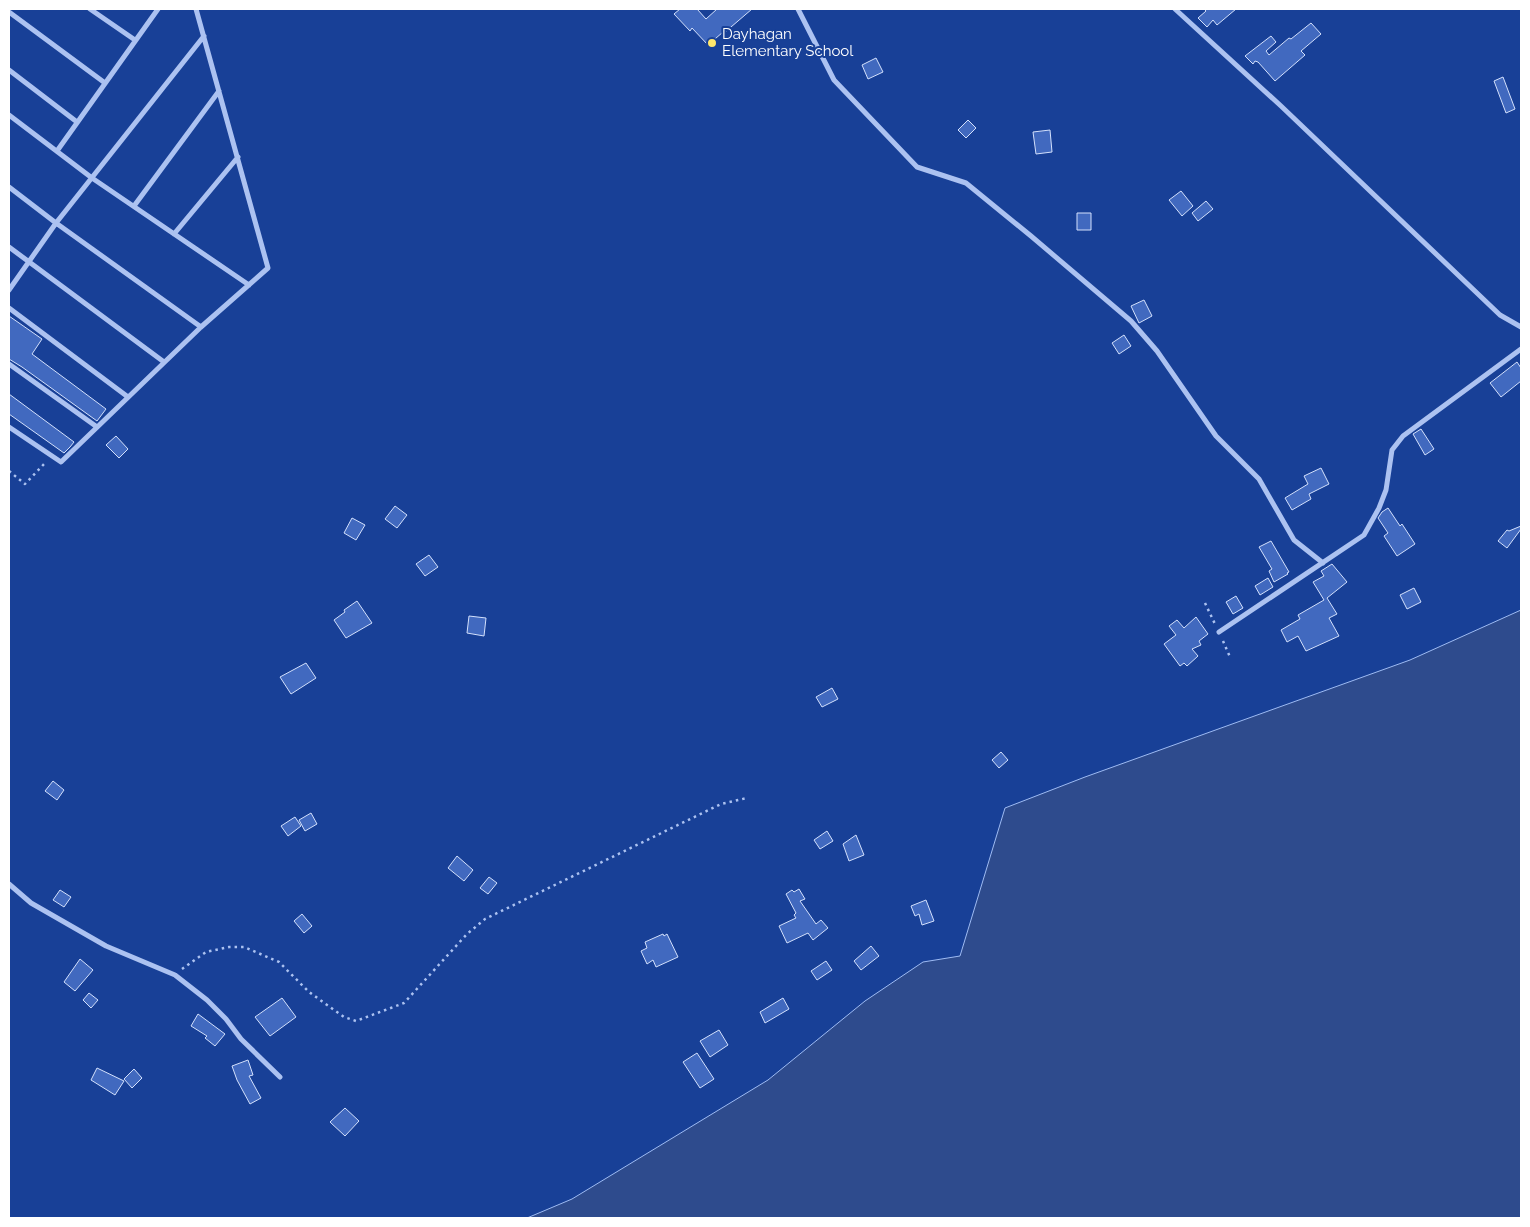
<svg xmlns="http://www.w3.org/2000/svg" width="1530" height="1227" font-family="Raleway,sans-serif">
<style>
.water{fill:#2e4b8d;stroke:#9ebbf3}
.building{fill:#4169bf;stroke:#d3e0fc}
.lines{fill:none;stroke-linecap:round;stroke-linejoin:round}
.path{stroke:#acc2f1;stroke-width:2.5;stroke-dasharray:2.5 4;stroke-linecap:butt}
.minor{stroke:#acc2f1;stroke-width:5}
.poi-dot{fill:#ffe76c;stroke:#184097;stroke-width:2}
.labels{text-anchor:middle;stroke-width:4;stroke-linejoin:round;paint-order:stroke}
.poi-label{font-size:15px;fill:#fff;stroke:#184097;text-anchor:start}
</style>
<rect width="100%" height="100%" fill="#184097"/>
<path class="water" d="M 1521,610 L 1521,1218 L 527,1218 L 572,1199 L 768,1080 L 865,1001 L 923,962 L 960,956 L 1005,808 L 1085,777 L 1410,660 Z"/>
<path class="building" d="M 680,9 L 697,9 L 706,19 L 717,9 L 752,9 L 724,33 L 723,32 L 708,45 L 692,28 L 690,31 L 674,14 Z
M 1204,9 L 1236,9 L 1217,25 L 1213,20 L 1207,27 L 1198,18 L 1206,11 Z
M 1311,23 L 1321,34 L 1301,51 L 1305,55 L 1275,81 L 1258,62 L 1255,61 L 1253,64 L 1245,56 L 1271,36 L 1276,42 L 1266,51 L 1269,55 L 1289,38 L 1291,39 Z
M 876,58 L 883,72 L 868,79 L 862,65 Z
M 1503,77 L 1515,109 L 1506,113 L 1494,81 Z
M 968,120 L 976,128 L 966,138 L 958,130 Z
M 1050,130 L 1052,152 L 1036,154 L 1033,132 Z
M 1181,191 L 1193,206 L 1182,216 L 1169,200 Z
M 1206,201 L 1213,209 L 1198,221 L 1192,213 Z
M 1077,213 L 1091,213 L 1091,230 L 1077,230 Z
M 1144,300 L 1152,316 L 1139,323 L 1131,306 Z
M 9,316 L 42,339 L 32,354 L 106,409 L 97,421 L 22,367 L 9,359 Z
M 1124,335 L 1131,346 L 1119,354 L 1112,343 Z
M 1517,362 L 1521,368 L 1521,381 L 1501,397 L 1490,383 Z
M 9,394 L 74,442 L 70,447 L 64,453 L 9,414 Z
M 1421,429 L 1434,449 L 1425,455 L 1413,434 Z
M 116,436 L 128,449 L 119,458 L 106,445 Z
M 1321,468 L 1329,484 L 1309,494 L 1311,499 L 1292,510 L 1285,498 L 1308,484 L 1304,476 Z
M 395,506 L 407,515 L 397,528 L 385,519 Z
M 1388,508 L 1400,526 L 1402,524 L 1415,544 L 1397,556 L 1384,536 L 1388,533 L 1378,518 L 1382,512 Z
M 352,518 L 365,525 L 356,540 L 344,533 Z
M 1521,526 L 1521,529 L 1507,548 L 1498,541 L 1507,530 L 1509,531 Z
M 1271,541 L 1289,572 L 1287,573 L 1288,574 L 1274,582 L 1269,571 L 1272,569 L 1259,547 Z
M 429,555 L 438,567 L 425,576 L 416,564 Z
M 1332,564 L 1347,582 L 1327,598 L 1337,614 L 1329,618 L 1339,636 L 1306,651 L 1298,636 L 1287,642 L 1281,630 L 1300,619 L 1298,615 L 1324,600 L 1313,582 L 1324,576 L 1321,571 Z
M 1268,578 L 1273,587 L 1260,595 L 1255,586 Z
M 1414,588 L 1421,602 L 1407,609 L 1400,595 Z
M 1236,596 L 1243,608 L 1233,614 L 1226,602 Z
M 357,601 L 372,623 L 346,638 L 334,620 L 345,612 L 344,610 Z
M 469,616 L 486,618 L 484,636 L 467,633 Z
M 1196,617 L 1208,634 L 1199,641 L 1201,645 L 1192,649 L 1198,656 L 1187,666 L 1184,663 L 1180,666 L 1164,644 L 1176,635 L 1169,626 L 1177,620 L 1184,628 Z
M 306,663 L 316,678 L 291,694 L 280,677 Z
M 832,688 L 838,699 L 822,707 L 816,697 Z
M 1001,752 L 1008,760 L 999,768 L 992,760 Z
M 53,781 L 64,790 L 57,800 L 45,791 Z
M 311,813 L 317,824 L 305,831 L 299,820 Z
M 295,817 L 301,826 L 288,836 L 281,826 Z
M 827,831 L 833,841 L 820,849 L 814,840 Z
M 856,835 L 864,855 L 849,861 L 843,844 Z
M 457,856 L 473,870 L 464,881 L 448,868 Z
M 489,877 L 497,883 L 488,894 L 480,888 Z
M 799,889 L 805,899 L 800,901 L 816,924 L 821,920 L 828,928 L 813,940 L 808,933 L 787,943 L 779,926 L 796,918 L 794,915 L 796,913 L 786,894 L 792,890 L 794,892 Z
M 60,890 L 71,897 L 64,907 L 53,900 Z
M 926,900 L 934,921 L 922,925 L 919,914 L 915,916 L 911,906 Z
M 302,914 L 312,926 L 304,933 L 294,921 Z
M 663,934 L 664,936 L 667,934 L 678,957 L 656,967 L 653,960 L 647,964 L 641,951 L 647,948 L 645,942 Z
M 871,946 L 879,956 L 861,970 L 854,961 Z
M 80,959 L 93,970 L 75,991 L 64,982 Z
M 826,961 L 832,970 L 817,980 L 811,971 Z
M 89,993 L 98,1000 L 91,1008 L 83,1000 Z
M 282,998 L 296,1017 L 270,1036 L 255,1017 Z
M 783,998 L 789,1009 L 765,1023 L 760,1012 Z
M 198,1014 L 225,1034 L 215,1046 L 205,1038 L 207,1036 L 191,1026 Z
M 719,1030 L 728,1045 L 710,1057 L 700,1041 Z
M 697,1053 L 714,1079 L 700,1088 L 683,1062 Z
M 248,1060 L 253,1075 L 249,1076 L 261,1098 L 250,1104 L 237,1080 L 232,1066 Z
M 97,1068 L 124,1081 L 115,1095 L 91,1080 Z
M 134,1069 L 142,1078 L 132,1088 L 124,1079 Z
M 345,1108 L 359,1121 L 345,1136 L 330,1122 Z"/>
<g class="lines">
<path class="path" d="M 9,471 L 25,484 L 46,462
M 1205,603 L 1215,624
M 1223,641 L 1230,657
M 182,969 L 206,952 L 229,947 L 244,947 L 279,962 L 309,992 L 344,1017 L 356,1021 L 404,1003 L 467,934 L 485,919 L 721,804 L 747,798"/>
<path class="minor" d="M 90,9 L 135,40
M 798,9 L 834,80 L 917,167 L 966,183 L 1031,236 L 1131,321 L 1157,351 L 1216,436 L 1259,479 L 1294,540 L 1323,563
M 1175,9 L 1281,106 L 1500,315 L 1521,327
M 9,12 L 105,83
M 9,70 L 77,122
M 9,115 L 92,178 L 249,285
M 57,151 L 158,9
M 9,187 L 56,223 L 201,327
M 134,206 L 219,91
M 174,234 L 238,157
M 9,247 L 164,362
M 9,290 L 56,223 L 204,36
M 9,308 L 128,397
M 9,364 L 97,427
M 9,427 L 61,462 L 201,327 L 268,268 L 196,9
M 1219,632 L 1364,535 L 1379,508 L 1386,490 L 1392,450 L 1403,436 L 1521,349
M 9,884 L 31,903 L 106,946 L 175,975 L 207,1000 L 226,1019 L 241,1039 L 280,1077"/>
</g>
<circle class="poi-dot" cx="712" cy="43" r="5"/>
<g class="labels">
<g class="poi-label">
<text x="722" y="39">Dayhagan<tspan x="722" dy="17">Elementary School</tspan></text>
</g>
</g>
<rect width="1530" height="1227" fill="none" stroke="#ffffff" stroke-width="20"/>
</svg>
